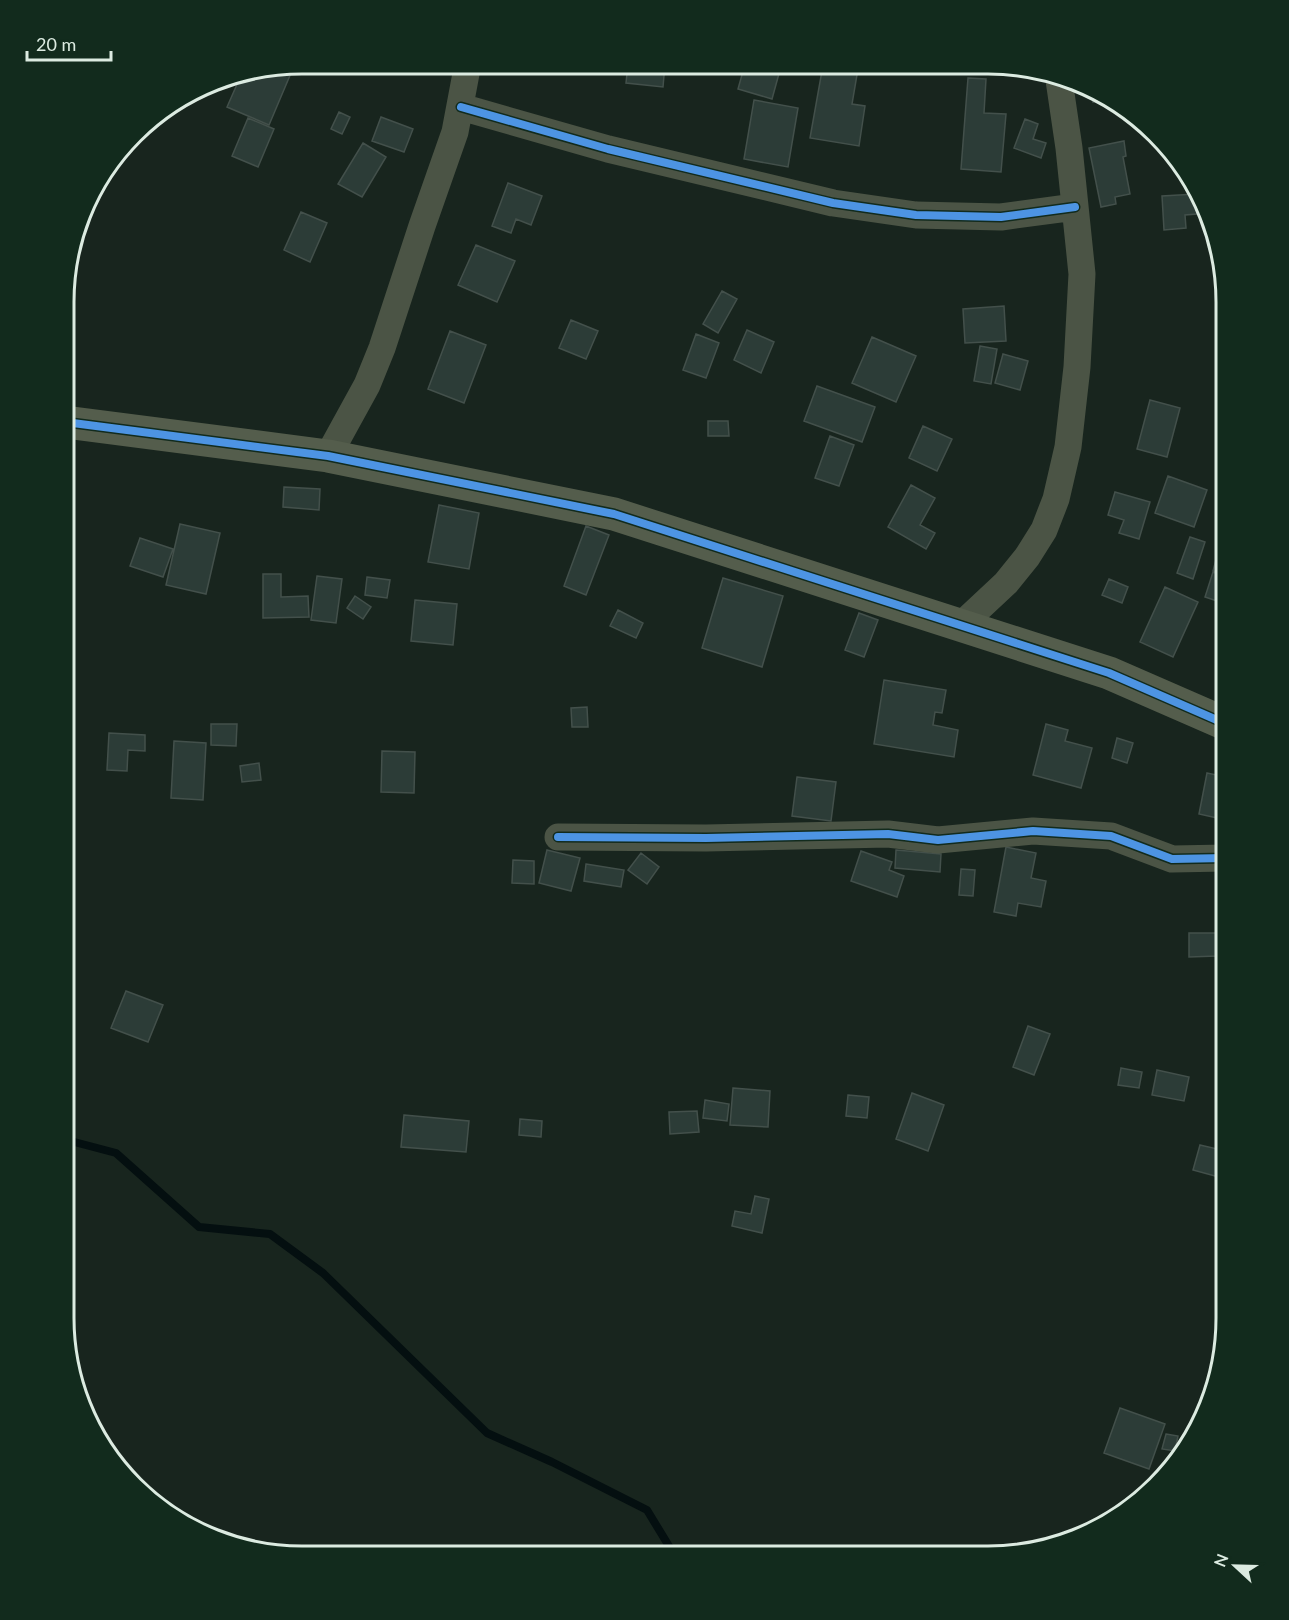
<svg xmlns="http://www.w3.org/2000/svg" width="1289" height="1620" font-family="Lato,sans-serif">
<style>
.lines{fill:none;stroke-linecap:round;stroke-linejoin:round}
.stream{stroke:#040f10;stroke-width:8}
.building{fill:#2c3c37;stroke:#43504b;stroke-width:1.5}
.street{stroke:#4b5445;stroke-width:27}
.secondary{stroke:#545d4c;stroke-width:33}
.cycleway-casing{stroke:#122b1d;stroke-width:11}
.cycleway{stroke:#4d94e3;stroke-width:8}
.rim{fill:none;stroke:#dcebe1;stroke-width:3}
</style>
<rect width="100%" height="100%" fill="#18251e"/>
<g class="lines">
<path class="stream" d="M 63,1139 L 116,1153 L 199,1227 L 270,1234 L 323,1273 L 487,1433 L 552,1462 L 647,1510 L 675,1556"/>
</g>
<path class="building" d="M 628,64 L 665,64 L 663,87 L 626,83 Z
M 745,64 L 758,64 L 780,70 L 772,99 L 738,89 Z
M 291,65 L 294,66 L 269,125 L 227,107 L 242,73 Z
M 823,65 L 858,69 L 852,104 L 865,106 L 859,146 L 810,138 Z
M 968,78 L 986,79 L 984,113 L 1006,114 L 1001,172 L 961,169 Z
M 1091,93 L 1108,99 L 1093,102 Z
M 754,100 L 798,108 L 788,167 L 744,159 Z
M 339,112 L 350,117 L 342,134 L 331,129 Z
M 381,117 L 413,129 L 404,152 L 372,141 Z
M 248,118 L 274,129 L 258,167 L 232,156 Z
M 1025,119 L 1038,124 L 1033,139 L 1046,143 L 1041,158 L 1014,148 Z
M 1124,141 L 1126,156 L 1123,157 L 1130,194 L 1115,197 L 1116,204 L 1101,207 L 1089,148 Z
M 363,143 L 386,157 L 362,197 L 338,184 Z
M 508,183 L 542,196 L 531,225 L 516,219 L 511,233 L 492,226 Z
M 1196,194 L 1197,214 L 1185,215 L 1186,228 L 1164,230 L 1162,196 Z
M 301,212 L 327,223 L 310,262 L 284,250 Z
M 476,245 L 515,261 L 497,302 L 458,285 Z
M 722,291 L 737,299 L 718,333 L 703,324 Z
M 1004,306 L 1006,341 L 965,343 L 963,309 Z
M 571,320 L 598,331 L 586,359 L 559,348 Z
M 747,330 L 774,342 L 761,373 L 734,360 Z
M 450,331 L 486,345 L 464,403 L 428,389 Z
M 696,334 L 719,343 L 706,378 L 683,370 Z
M 872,337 L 916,356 L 896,402 L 852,383 Z
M 980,346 L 997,349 L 991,384 L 974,381 Z
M 1003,354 L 1028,361 L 1020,390 L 995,383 Z
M 817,386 L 875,407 L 862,442 L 804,421 Z
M 1150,400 L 1180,408 L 1167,457 L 1137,449 Z
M 708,421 L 728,421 L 729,436 L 708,436 Z
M 923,426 L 952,439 L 937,471 L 909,458 Z
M 830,436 L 854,445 L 839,486 L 815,478 Z
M 1168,476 L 1207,490 L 1194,527 L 1155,513 Z
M 911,485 L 935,498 L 920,525 L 935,533 L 926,549 L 888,527 Z
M 284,487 L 320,489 L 319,510 L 283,507 Z
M 1115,492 L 1150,502 L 1139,539 L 1119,533 L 1124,520 L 1108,515 Z
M 439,505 L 479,513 L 469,569 L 428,562 Z
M 180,524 L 220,533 L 206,594 L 166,585 Z
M 586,526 L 609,535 L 586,595 L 564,586 Z
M 1223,534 L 1226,535 L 1226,574 L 1213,571 Z
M 1190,537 L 1205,542 L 1193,579 L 1177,573 Z
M 140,538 L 173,549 L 163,577 L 130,566 Z
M 1213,572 L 1226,577 L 1226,604 L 1205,597 Z
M 263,574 L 281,574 L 281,597 L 308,596 L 309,617 L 263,618 Z
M 317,576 L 342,579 L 336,623 L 311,620 Z
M 367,577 L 390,580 L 387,598 L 365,595 Z
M 723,578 L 783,596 L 762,667 L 702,648 Z
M 1109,579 L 1128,587 L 1122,603 L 1102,595 Z
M 1165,587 L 1198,602 L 1173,657 L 1140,642 Z
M 355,596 L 371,607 L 363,619 L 347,608 Z
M 415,600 L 457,604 L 453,645 L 411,641 Z
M 618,610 L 643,623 L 636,638 L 610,626 Z
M 859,613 L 878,620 L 864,657 L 845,650 Z
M 884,680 L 946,690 L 942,713 L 935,712 L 933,725 L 958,730 L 954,757 L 874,744 Z
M 587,707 L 588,727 L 572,727 L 571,708 Z
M 211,724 L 237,724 L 236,746 L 211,745 Z
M 1046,724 L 1068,730 L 1065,741 L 1092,748 L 1081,788 L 1033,775 Z
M 109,733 L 145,735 L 145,751 L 128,750 L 127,771 L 107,770 Z
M 1117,738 L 1133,743 L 1127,763 L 1112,758 Z
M 174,741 L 206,743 L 203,800 L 171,798 Z
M 382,751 L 415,752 L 414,793 L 381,792 Z
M 259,763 L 261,780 L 242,782 L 240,766 Z
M 1207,773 L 1226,777 L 1226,820 L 1199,814 Z
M 797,777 L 836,782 L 831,821 L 792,816 Z
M 1006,847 L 1036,853 L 1031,878 L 1046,881 L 1041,907 L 1018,903 L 1016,916 L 994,912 Z
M 547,850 L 580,858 L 571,891 L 539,883 Z
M 896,850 L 941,854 L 940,872 L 895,868 Z
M 861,851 L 892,862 L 889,870 L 904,876 L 897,897 L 851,881 Z
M 641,853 L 659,867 L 647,884 L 628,870 Z
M 513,860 L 534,861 L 534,884 L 512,883 Z
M 586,864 L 624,870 L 621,887 L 584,881 Z
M 961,869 L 975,870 L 973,896 L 959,895 Z
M 1189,933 L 1217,933 L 1217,956 L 1189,957 Z
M 126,991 L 163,1005 L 148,1042 L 111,1028 Z
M 1028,1026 L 1050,1034 L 1034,1075 L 1013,1067 Z
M 1121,1068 L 1142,1072 L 1139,1088 L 1118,1085 Z
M 1157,1070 L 1189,1077 L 1184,1101 L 1152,1095 Z
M 733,1088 L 770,1091 L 768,1127 L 730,1125 Z
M 912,1093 L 944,1105 L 928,1151 L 896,1139 Z
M 848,1095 L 869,1097 L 867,1118 L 846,1116 Z
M 705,1100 L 729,1104 L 727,1121 L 703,1118 Z
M 697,1111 L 699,1132 L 670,1134 L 669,1112 Z
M 404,1115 L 469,1121 L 466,1152 L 401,1147 Z
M 520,1119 L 542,1121 L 541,1137 L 519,1135 Z
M 1200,1145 L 1226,1151 L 1226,1179 L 1193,1170 Z
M 755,1196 L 769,1199 L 762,1233 L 732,1226 L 735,1211 L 751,1214 Z
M 1120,1408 L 1165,1424 L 1149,1469 L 1104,1453 Z
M 1166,1434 L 1178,1436 L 1175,1451 L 1162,1449 Z"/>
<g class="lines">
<path class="street" d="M 461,107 L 608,149 L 833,203 L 916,215 L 1001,217 L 1075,207
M 328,456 L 367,385 L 382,348 L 422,226 L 455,132 L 468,63
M 960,626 L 1006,583 L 1027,557 L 1044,530 L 1056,499 L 1068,447 L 1077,367 L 1082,274 L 1069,148 L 1059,80
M 558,837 L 706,838 L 888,834 L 938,840 L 1033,831 L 1111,836 L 1172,859 L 1226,858"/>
<path class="secondary" d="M 65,422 L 328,456 L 614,514 L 1109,673 L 1226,724"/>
<defs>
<path id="cycleway" d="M 461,107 L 608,149 L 833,203 L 916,215 L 1001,217 L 1075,207
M 65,422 L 328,456 L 614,514 L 1109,673 L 1226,724
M 558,837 L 706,838 L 888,834 L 938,840 L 1033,831 L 1111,836 L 1172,859 L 1226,858"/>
</defs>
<use href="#cycleway" class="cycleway-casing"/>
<use href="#cycleway" class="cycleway"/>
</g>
<path d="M0 0H1289V1620H0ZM302 74H988A228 228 0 0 1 1216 302V1318A228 228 0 0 1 988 1546H302A228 228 0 0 1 74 1318V302A228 228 0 0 1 302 74Z" fill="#122b1d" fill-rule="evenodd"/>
<path class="rim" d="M302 74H988A228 228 0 0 1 1216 302V1318A228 228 0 0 1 988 1546H302A228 228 0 0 1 74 1318V302A228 228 0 0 1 302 74Z"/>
<g transform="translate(1235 1566) rotate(292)" stroke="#122b1d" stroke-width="4.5" paint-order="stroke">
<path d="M0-4.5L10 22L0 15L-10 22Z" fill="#dcebe1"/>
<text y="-9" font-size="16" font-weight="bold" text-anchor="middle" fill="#dcebe1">N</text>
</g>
<path d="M27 51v9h84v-9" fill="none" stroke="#dcebe1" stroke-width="3"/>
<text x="36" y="51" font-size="18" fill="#dcebe1" stroke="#122b1d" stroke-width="4.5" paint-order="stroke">20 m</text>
</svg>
